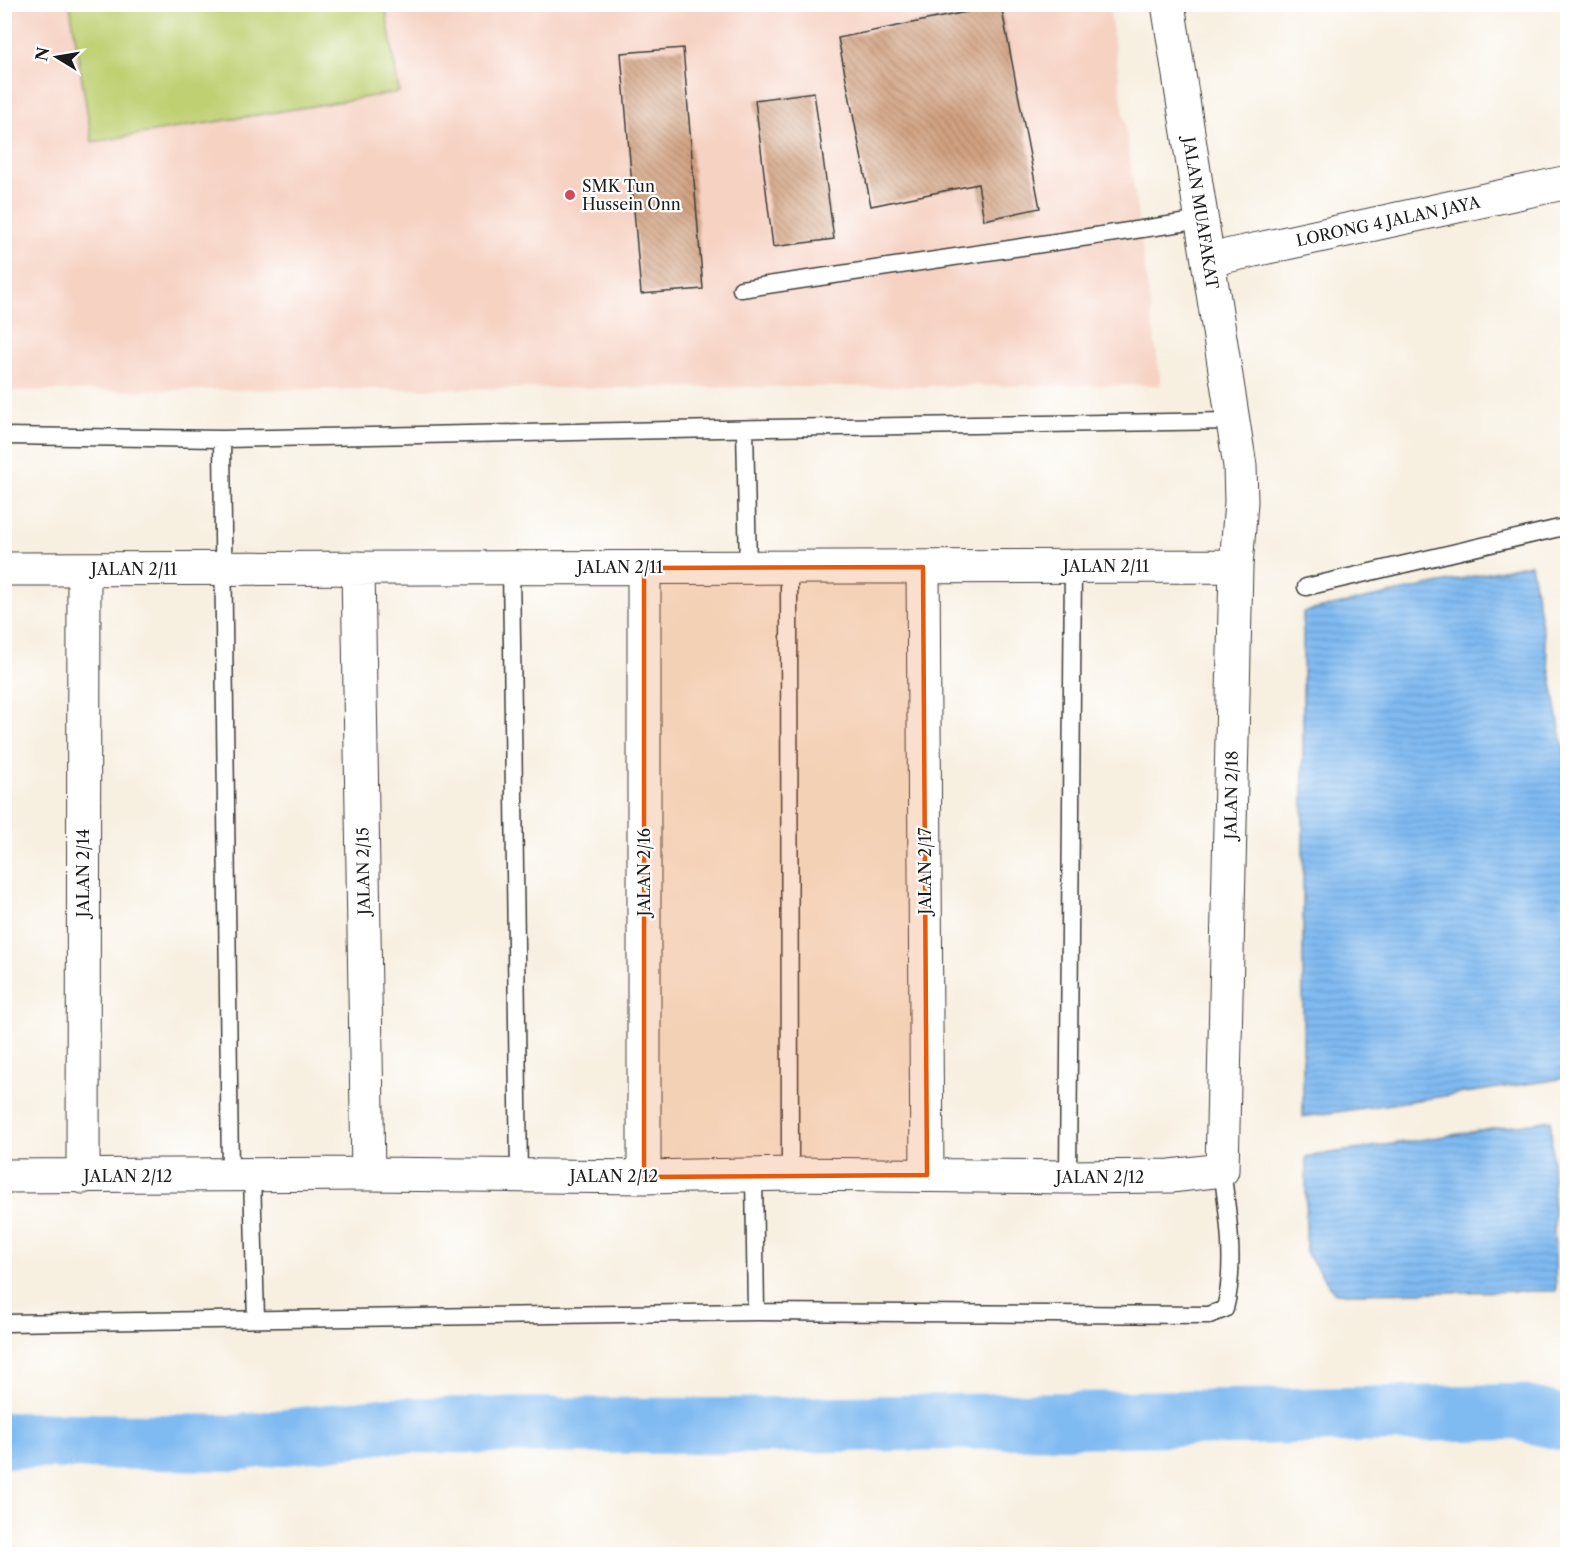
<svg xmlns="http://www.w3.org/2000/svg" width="1572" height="1559" font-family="'Libre Caslon Text',serif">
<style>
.built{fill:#f6d2c3}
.garden{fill:#bfd073;stroke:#6e7648;stroke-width:1.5}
.water{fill:url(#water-rules);stroke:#4e6b86;stroke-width:1.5}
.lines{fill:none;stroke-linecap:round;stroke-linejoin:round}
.river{stroke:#7fbaf1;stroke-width:56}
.building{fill:url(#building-back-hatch)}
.lane-casing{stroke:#3d3c39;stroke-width:19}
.street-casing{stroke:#3d3c39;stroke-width:35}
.lane{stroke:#fff;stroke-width:16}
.street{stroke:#fff;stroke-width:33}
.marked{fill:#e8590c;fill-opacity:0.2;stroke:#e8590c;stroke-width:4.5;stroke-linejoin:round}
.poi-dot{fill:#d1495b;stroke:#fff;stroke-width:2}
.labels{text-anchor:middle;stroke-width:4.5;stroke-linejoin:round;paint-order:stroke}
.poi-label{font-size:16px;fill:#1c1c1c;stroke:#fff;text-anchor:start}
.street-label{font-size:16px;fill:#1c1c1c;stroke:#fff}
</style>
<defs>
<pattern id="water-rules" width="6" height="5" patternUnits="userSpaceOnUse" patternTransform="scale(1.5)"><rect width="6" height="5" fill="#7fbaf1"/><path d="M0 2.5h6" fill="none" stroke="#6d9fce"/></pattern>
<pattern id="building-back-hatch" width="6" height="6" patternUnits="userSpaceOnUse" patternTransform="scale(1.5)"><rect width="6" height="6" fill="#d2a281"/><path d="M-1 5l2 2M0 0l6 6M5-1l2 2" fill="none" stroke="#aa8369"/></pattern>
</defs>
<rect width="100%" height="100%" fill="#fff"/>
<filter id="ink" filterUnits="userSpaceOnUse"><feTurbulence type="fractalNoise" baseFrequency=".0167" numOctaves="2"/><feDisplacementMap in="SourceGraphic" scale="12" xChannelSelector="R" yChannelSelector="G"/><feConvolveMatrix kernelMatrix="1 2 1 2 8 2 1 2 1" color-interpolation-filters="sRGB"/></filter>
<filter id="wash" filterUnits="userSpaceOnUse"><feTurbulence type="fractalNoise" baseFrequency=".008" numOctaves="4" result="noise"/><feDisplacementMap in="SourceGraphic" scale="24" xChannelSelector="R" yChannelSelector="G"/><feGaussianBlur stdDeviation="1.35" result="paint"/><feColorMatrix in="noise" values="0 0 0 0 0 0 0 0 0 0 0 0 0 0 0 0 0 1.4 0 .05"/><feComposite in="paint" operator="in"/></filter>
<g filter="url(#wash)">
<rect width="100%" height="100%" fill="#f7efe0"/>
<path class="built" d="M 4,5 L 1109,5 L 1161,385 L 5,391 Z"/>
<path class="garden" d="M 70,5 L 385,5 L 399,92 L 92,142 Z"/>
<path class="water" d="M 1531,564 L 1567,768 L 1567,1078 L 1303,1117 L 1303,612 Z
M 1551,1120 L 1556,1291 L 1334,1293 L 1306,1252 L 1306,1157 Z"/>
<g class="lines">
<path class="river" d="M 4,1440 L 234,1443 L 389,1425 L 727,1426 L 1517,1412 L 1568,1424"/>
</g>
<g id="blocks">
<path class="building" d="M 1001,5 L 1040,208 L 984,220 L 978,184 L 871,206 L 838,38 Z
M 683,48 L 703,289 L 641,294 L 621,53 Z
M 814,92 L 834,239 L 773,247 L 755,100 Z"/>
</g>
</g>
<g filter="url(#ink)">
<use href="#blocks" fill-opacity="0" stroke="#3d3c39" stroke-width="1.5"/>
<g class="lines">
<defs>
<path id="lane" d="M 741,289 L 1202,220
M 745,429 L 748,567
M 4,436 L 222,439 L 768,428 L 1234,421
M 222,439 L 230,1175
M 511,567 L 519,1175
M 789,567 L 790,1174
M 1306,587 L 1568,526
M 252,1176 L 256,1319
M 754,1176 L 756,1312 L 1209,1315 L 1225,1309 C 1236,1266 1228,1213 1222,1170
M 1068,1177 L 1073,566
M 4,1323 L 756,1312"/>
<path id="street" d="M 1208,260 L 1568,182
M 923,567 L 927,1175
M 358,568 L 368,1174
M 4,569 L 1236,566
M 4,1176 L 368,1174 L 644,1177 L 790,1174 L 1068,1177 L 1171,1176 L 1222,1170 L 1236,566 L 1241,502 L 1240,466 L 1168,4
M 83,1177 L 84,569
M 644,1177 L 644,568"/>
</defs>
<use href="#lane" class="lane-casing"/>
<use href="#street" class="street-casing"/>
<use href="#lane" class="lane"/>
<use href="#street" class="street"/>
</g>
</g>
<path class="marked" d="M 923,567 L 927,1175 L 644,1177 L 644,568 Z"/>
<circle class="poi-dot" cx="570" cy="195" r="6"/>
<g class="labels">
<g class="poi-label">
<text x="582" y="192">SMK Tun<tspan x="582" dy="18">Hussein Onn</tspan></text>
</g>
<g class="street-label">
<text transform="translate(1201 213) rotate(81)" y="6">JALAN MUAFAKAT</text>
<text transform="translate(1388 221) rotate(-12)" y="6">LORONG 4 JALAN JAYA</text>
<text x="1106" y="572">JALAN 2/11</text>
<text x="620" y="573">JALAN 2/11</text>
<text x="134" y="575">JALAN 2/11</text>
<text transform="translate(1231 795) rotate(-89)" y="6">JALAN 2/18</text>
<text transform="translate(363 871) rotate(-91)" y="6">JALAN 2/15</text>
<text transform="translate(925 871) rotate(-90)" y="6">JALAN 2/17</text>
<text transform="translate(644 872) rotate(-90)" y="6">JALAN 2/16</text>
<text transform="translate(83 873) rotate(-90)" y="6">JALAN 2/14</text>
<text x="128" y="1182">JALAN 2/12</text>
<text x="614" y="1182">JALAN 2/12</text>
<text x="1100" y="1183">JALAN 2/12</text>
</g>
</g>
<rect width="1572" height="1559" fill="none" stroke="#fff" stroke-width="24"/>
<g transform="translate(57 57) rotate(281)" stroke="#ffffff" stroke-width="4.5" paint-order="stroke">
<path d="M0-4.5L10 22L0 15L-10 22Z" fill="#1c1c1c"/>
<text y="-9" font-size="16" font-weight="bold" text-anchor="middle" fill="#1c1c1c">N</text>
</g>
</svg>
